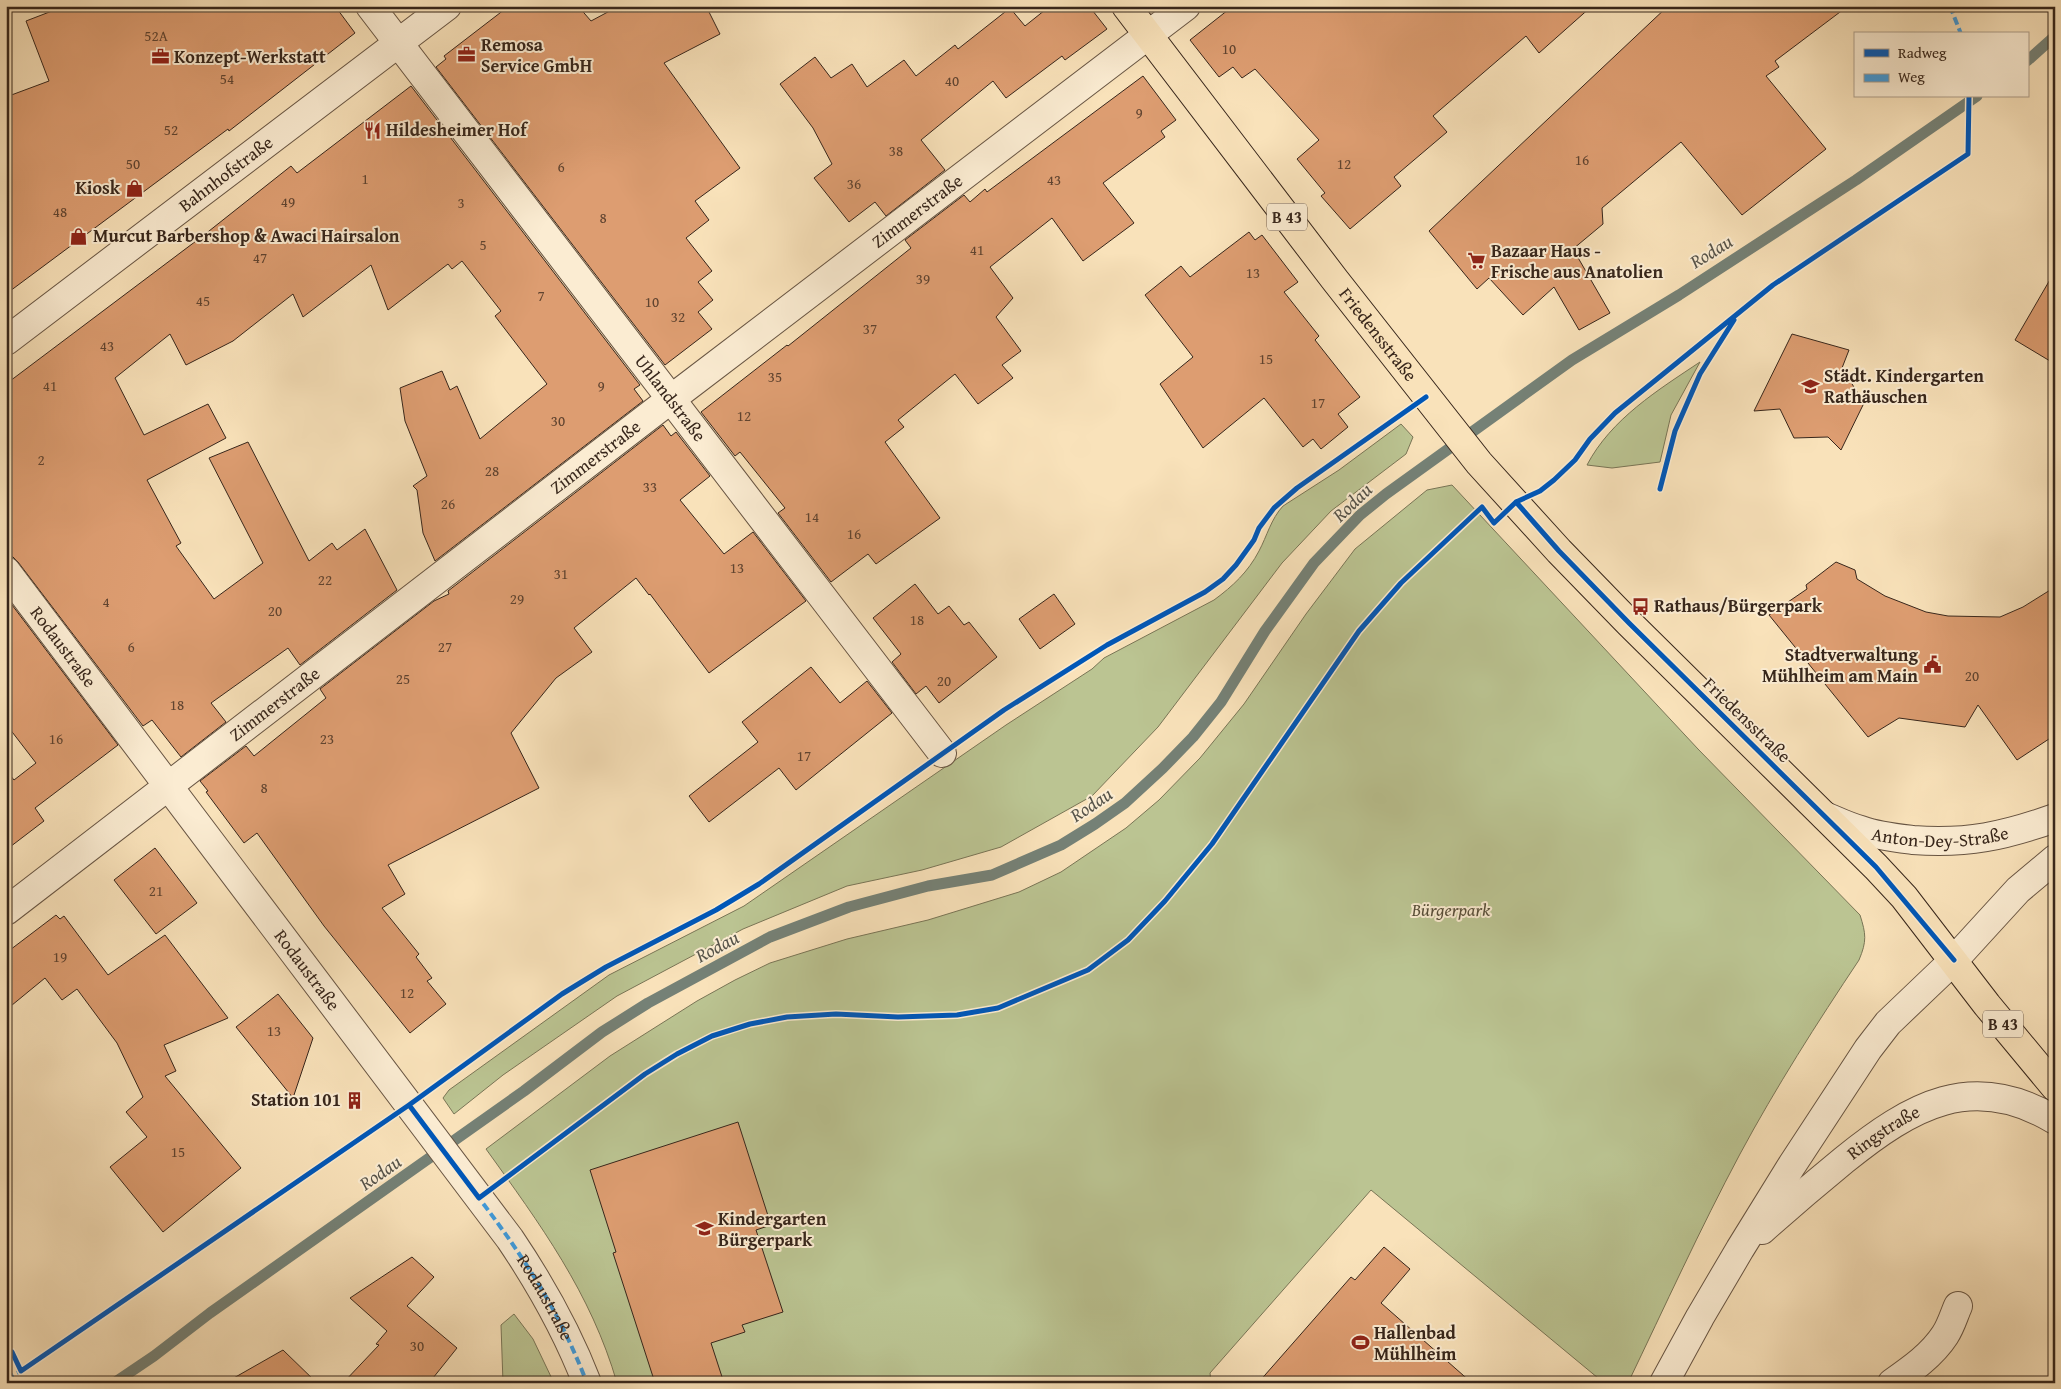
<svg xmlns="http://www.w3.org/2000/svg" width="2061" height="1389" font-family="'Gentium Book Plus',serif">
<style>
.green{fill:#bbc492;stroke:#797556}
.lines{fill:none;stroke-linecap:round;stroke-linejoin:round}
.stream{stroke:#758176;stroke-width:11}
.building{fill:#dd9d71;stroke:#37261b}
.minor-casing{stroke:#685543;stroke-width:30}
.major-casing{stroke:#37261b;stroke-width:30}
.minor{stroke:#fbecd2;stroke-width:28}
.major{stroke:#f9e2ba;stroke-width:28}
.quiet{stroke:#3e9cdf;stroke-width:4;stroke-dasharray:8 4;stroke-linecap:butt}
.cycleway-casing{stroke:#fbecd2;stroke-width:8}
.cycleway{stroke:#0057b8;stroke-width:5}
.labels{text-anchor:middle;stroke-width:4;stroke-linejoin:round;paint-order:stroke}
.number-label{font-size:15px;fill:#604430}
.shield{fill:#fbecd2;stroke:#726152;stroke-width:1}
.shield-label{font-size:16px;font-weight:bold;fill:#37261b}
.poi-label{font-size:18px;font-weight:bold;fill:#37261b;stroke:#fbecd2;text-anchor:start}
.street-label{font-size:18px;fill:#37261b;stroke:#fbecd2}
.park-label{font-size:18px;font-style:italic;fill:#584e39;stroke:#fbecd2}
.water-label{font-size:19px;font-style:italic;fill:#565349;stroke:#fbecd2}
</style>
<rect width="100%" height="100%" fill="#f9e2ba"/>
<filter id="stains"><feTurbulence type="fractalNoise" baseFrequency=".004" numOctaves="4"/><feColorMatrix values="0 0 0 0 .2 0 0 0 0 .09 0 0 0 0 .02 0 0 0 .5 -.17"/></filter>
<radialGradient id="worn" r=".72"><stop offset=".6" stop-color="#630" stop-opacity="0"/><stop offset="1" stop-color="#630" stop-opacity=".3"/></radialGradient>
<path class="green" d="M 1700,362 L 1671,415 L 1660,462 L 1612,468 L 1587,465 C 1611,419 1658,390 1700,362 Z
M 1401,424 L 1413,437 L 1406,454 L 1331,511 L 1282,563 L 1158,727 L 1092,796 L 1001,847 L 922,870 L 847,886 L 743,929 L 617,996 L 503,1075 L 454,1114 L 443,1098 L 449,1090 L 609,975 L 744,906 L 1006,725 L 1092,669 L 1104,658 L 1214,600 C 1233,586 1248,572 1259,551 C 1267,536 1271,519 1283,506 L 1339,470 Z
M 1452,485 L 1698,749 L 1860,915 C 1866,934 1867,941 1859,960 C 1817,1023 1776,1087 1740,1154 C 1700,1229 1665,1306 1628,1383 L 1604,1383 L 1371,1190 L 1210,1373 L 1211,1383 L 617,1383 C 591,1293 540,1224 486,1149 L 610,1056 L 697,1001 L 735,980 L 770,963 L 847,939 L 928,920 L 1019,892 L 1061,872 L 1126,828 L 1159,800 L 1200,758 L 1244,704 L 1306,614 L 1355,549 L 1427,490 Z
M 514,1314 L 533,1339 L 554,1383 L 503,1383 L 501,1325 Z"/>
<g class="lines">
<path class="stream" d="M 2027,61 L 2055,36
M 114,1383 L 154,1356 L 210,1313 L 524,1091 L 602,1032 L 648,1003 L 770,937 L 849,907 L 928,886 L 992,875 L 1061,845 L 1095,824 L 1125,803 L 1163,768 L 1193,737 L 1221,702 L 1265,631 L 1314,563 L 1360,515 L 1386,494 L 1572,360 L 1679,295 L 1856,180 L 1977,96"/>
</g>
<path class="building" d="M 65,6 L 335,6 L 355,33 L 229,131 L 228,129 L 6,294 L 6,97 L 49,81 L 26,21 Z
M 509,6 L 578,6 L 591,21 L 619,6 L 706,6 L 720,34 L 664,63 L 740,168 L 695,201 L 709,220 L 686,238 L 712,271 L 698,282 L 713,300 L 698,312 L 712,329 L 665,365 L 436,67 L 446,59 L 444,56 Z
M 1050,6 L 1089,6 L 1107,29 L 1065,60 L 1062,56 L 1006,98 L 993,81 L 921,140 L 945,170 L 886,216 L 875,202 L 849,222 L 814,178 L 832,164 L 813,128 L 780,84 L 815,57 L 831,78 L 852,64 L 867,87 L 904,60 L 916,76 L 955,45 L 958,49 L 1010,8 L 1025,26 Z
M 1233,6 L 1592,6 L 1539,53 L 1526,36 L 1433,116 L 1447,132 L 1394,177 L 1401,186 L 1350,229 L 1321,196 L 1325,193 L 1297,159 L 1319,140 L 1255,69 L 1242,78 L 1233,67 L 1219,77 L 1190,40 Z
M 1668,6 L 1848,6 L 1775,61 L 1779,67 L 1766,76 L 1826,149 L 1742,215 L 1681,142 L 1602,208 L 1603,224 L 1573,249 L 1610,313 L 1579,330 L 1554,287 L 1523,315 L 1489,278 L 1477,289 L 1429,231 Z
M 1143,76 L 1176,120 L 1161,131 L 1165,137 L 1103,183 L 1134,223 L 1083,261 L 1052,218 L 990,267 L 1013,298 L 996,317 L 1021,351 L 1002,365 L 1013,378 L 978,404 L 955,374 L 898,420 L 904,427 L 885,442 L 940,518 L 876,564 L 868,554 L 831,582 L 778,513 L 785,508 L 740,452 L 735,456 L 701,412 L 787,345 L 788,346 L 911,248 L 905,240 L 964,195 L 970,202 L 985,189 L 987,192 Z
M 411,86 L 640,385 L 634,389 L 643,401 L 435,561 L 423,533 L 417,490 L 413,486 L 427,476 L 405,421 L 400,388 L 442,371 L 450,390 L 457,386 L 480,439 L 547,384 L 495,316 L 501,311 L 462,261 L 452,269 L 448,264 L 388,310 L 371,265 L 303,317 L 293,294 L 233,341 L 186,365 L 170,334 L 115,378 L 144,435 L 208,404 L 226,438 L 147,480 L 181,543 L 176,546 L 214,599 L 263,563 L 209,458 L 248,442 L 309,561 L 332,543 L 337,550 L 365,529 L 397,590 L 300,665 L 288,648 L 211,703 L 226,722 L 181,757 L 152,720 L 143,726 L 18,562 L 13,557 L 6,556 L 6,384 L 204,235 L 291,166 L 297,173 Z
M 1249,232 L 1255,240 L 1262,235 L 1298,282 L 1284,292 L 1319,336 L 1315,340 L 1360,397 L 1338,414 L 1348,427 L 1321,449 L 1313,439 L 1303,447 L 1264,398 L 1203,448 L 1160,384 L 1193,357 L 1145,295 L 1181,266 L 1190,277 Z
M 2055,271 L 2055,364 L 2015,340 Z
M 1792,334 L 1849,350 L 1842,368 L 1864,403 L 1841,450 L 1828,437 L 1794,438 L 1780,409 L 1754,411 Z
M 663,425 L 671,436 L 676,432 L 710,476 L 680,500 L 724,554 L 753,532 L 806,601 L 709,673 L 650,594 L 649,595 L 636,578 L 574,628 L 592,652 L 556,678 L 511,733 L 539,788 L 388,865 L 405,894 L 382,908 L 419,954 L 416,957 L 432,978 L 427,981 L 446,1004 L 410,1033 L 324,926 L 257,833 L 244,843 L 206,792 L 208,791 L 200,781 L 246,746 L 254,756 L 326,698 L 320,689 L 434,601 L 449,594 L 448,591 Z
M 1836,562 L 1855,570 L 1857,579 L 1885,596 L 1926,612 L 1948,616 L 2000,617 L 2023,607 L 2055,587 L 2055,735 L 2017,760 L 1978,705 L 1965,727 L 1899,718 L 1868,737 L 1769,615 L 1807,589 L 1806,585 Z
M 915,584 L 938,614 L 949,606 L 964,625 L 969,622 L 997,657 L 939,703 L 926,686 L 916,694 L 892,662 L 901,654 L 873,618 Z
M 1054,594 L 1075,624 L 1040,649 L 1019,619 Z
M 6,597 L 118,745 L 35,808 L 44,821 L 6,850 L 6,770 L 14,780 L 36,763 L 6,724 Z
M 811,667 L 840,703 L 867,681 L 892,713 L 796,790 L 779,768 L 709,822 L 689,796 L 758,742 L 742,722 Z
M 155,848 L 197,903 L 156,934 L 114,880 Z
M 56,915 L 60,919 L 64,916 L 108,975 L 165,935 L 228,1018 L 164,1045 L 176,1071 L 165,1076 L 241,1168 L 163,1232 L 110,1167 L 147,1137 L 126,1112 L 143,1097 L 117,1043 L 77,989 L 62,1000 L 45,978 L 6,1010 L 6,953 Z
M 278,994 L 313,1038 L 293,1098 L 236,1027 Z
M 738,1122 L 771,1225 L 756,1230 L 783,1312 L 742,1325 L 745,1332 L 711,1343 L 724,1383 L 655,1383 L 613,1253 L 616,1252 L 590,1170 Z
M 1384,1247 L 1410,1269 L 1381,1303 L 1472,1383 L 1258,1383 L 1351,1277 L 1355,1280 Z
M 412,1257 L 434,1277 L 407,1306 L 457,1348 L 429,1383 L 343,1383 L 379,1345 L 376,1344 L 387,1331 L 350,1298 Z
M 283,1350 L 317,1383 L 225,1383 Z"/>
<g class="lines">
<defs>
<g id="minor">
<path id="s1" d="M 370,6 L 942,753"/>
<path id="s2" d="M 6,341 L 447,6"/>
<path id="s3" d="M 6,571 L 510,1239 C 541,1285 567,1331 587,1383"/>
<path id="s4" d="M 1825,816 C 1837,821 1849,827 1861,830 C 1877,836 1896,838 1913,840 C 1968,844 2004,836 2055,818"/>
<path id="s5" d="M 6,911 L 671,399 L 1186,6"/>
<path id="s6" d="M 1762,1230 C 1789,1206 1816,1183 1844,1160 C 1911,1106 1972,1070 2055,1120"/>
<path d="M 1664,1383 L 1700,1317 L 1740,1249 L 1792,1165 L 1868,1049 L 1888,1023 L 1954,960 L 2018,890 L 2055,859"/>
<path d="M 1892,1383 C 1912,1369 1932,1355 1945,1335 C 1951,1326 1954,1315 1958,1306"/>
</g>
<g id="major">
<path id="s7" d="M 1126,6 L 1335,280 L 1479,463 L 1559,551 L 1629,623 L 1876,867 L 1904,897 L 1987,1005 L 2055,1087"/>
</g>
</defs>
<use href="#minor" class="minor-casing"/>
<use href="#major" class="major-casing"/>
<use href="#minor" class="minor"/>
<use href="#major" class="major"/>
<path class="quiet" d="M 1950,6 L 1961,34
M 483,1195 L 479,1198 C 526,1260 559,1311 587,1383
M 6,1378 L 21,1371"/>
<defs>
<path id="cycleway" d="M 1660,489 L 1675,431 L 1700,374 L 1734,320
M 1516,502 L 1559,551 L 1629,623 L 1876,867 L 1954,960
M 409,1105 L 479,1198 L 645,1074 L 677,1054 L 712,1036 L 750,1024 L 787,1017 L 836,1014 L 898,1017 L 957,1015 L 998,1008 L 1088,970 L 1128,940 L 1165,901 L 1212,844 L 1359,631 L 1401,583 L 1482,507 L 1494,523 L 1516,502 L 1540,491 L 1554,480 L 1575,460 L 1590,439 L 1615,413 L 1773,285 L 1968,154 L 1969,96
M 6,1355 L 12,1352 L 21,1371 L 409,1105 L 562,994 L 606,967 L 716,910 L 759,884 L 1004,710 L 1107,645 L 1205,592 L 1223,579 L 1236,565 L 1254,540 L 1259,528 L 1274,508 L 1297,488 L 1426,397"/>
</defs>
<use href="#cycleway" class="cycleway-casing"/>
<use href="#cycleway" class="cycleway"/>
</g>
<defs>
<symbol id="office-bare" viewBox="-9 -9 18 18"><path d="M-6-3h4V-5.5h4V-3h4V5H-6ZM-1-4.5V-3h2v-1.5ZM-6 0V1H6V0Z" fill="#8f2418" stroke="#fbecd2" stroke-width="2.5" paint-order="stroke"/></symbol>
<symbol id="restaurant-bare" viewBox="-9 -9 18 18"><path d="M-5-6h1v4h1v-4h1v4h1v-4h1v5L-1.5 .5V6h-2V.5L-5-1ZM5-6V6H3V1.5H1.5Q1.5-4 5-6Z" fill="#8f2418" stroke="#fbecd2" stroke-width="2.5" paint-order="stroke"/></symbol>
<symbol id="shop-bare" viewBox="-9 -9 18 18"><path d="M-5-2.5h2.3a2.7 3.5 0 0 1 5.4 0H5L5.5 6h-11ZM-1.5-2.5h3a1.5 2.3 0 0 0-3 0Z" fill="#8f2418" stroke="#fbecd2" stroke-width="2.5" paint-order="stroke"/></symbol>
<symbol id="supermarket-bare" viewBox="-9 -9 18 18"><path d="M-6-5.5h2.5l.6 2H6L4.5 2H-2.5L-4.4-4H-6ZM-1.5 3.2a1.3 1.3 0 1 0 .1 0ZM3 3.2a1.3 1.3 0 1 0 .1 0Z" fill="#8f2418" stroke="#fbecd2" stroke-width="2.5" paint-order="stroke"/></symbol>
<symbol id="school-bare" viewBox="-9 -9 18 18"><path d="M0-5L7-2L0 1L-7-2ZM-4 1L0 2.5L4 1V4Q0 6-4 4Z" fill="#8f2418" stroke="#fbecd2" stroke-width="2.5" paint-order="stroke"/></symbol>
<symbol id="bus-bare" viewBox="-9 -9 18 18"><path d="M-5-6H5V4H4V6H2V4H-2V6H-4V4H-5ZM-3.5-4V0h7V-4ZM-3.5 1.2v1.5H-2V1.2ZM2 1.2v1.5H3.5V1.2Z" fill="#8f2418" stroke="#fbecd2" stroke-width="2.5" paint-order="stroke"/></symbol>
<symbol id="civic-bare" viewBox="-9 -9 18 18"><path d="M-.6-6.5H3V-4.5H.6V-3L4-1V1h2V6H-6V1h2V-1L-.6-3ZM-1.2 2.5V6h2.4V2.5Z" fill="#8f2418" stroke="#fbecd2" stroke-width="2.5" paint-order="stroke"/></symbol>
<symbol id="building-bare" viewBox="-9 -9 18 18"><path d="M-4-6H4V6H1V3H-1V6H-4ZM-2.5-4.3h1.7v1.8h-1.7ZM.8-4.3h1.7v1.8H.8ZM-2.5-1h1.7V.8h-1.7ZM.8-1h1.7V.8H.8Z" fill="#8f2418" stroke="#fbecd2" stroke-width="2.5" paint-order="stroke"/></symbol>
<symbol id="stadium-bare" viewBox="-9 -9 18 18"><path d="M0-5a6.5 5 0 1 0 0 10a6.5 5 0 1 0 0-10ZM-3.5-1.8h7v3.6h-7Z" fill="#8f2418" stroke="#fbecd2" stroke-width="2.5" paint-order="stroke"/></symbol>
</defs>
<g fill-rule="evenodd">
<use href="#office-bare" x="454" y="42" width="25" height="25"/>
<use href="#office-bare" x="148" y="44" width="25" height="25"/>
<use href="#restaurant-bare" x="360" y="118" width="25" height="25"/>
<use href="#shop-bare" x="122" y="176" width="25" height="25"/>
<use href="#shop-bare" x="66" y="224" width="25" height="25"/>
<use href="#supermarket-bare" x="1464" y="248" width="25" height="25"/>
<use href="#school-bare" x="1798" y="374" width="25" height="25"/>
<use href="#bus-bare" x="1628" y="594" width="25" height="25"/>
<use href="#civic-bare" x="1920" y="652" width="25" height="25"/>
<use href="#building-bare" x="342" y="1088" width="25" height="25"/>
<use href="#school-bare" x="692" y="1216" width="25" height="25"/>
<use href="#stadium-bare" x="1348" y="1330" width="25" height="25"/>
</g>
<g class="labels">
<g class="number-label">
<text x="156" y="41">52A</text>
<text x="1229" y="54">10</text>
<text x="227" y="84">54</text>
<text x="952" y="86">40</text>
<text x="1139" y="118">9</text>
<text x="171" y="135">52</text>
<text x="896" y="156">38</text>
<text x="1582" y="165">16</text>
<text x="133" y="169">50</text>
<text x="1344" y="169">12</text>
<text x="561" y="172">6</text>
<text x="365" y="184">1</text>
<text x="1054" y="185">43</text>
<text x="854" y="189">36</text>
<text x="288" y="207">49</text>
<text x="461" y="208">3</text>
<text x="60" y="217">48</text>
<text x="603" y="223">8</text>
<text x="483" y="250">5</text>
<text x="977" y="255">41</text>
<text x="260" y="263">47</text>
<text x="1253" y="278">13</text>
<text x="923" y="284">39</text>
<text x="541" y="301">7</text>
<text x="203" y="306">45</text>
<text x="652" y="307">10</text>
<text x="678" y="322">32</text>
<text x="870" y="334">37</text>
<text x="107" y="351">43</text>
<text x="1266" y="364">15</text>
<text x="775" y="382">35</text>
<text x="50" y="391">41</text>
<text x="601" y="391">9</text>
<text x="1318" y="408">17</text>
<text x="744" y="421">12</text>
<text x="558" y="426">30</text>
<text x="41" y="465">2</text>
<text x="492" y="476">28</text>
<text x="650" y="492">33</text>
<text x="448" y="509">26</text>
<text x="812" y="522">14</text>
<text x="854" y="539">16</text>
<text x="737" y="573">13</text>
<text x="561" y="579">31</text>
<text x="325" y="585">22</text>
<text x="517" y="604">29</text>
<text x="106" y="607">4</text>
<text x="275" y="616">20</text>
<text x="917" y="625">18</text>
<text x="131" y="652">6</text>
<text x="445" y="652">27</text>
<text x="1972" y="681">20</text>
<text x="403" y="684">25</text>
<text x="944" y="686">20</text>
<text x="177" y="710">18</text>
<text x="56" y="744">16</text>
<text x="327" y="744">23</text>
<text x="804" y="761">17</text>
<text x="264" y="793">8</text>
<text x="156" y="896">21</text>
<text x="60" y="962">19</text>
<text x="407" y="998">12</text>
<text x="274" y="1036">13</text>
<text x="178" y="1157">15</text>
<text x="417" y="1351">30</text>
</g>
<g class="shield">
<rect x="1267" y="203.5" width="40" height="27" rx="4"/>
<rect x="1983" y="1010.5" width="40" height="27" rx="4"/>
</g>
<g class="shield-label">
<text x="1287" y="223">B 43</text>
<text x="2003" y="1030">B 43</text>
</g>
<g class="poi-label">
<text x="481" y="51">Remosa<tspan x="481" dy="21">Service GmbH</tspan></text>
<text x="174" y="63">Konzept-Werkstatt</text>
<text x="386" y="136">Hildesheimer Hof</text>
<text x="120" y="194" text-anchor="end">Kiosk</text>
<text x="93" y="242">Murcut Barbershop &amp; Awaci Hairsalon</text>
<text x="1491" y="257">Bazaar Haus -<tspan x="1491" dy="21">Frische aus Anatolien</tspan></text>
<text x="1824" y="382">Städt. Kindergarten<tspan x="1824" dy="21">Rathäuschen</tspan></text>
<text x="1654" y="612">Rathaus/Bürgerpark</text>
<text x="1918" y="661" text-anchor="end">Stadtverwaltung<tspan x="1918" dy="21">Mühlheim am Main</tspan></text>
<text x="341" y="1106" text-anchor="end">Station 101</text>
<text x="718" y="1225">Kindergarten<tspan x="718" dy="21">Bürgerpark</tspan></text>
<text x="1374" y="1339">Hallenbad<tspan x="1374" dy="21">Mühlheim</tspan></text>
</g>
<g class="street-label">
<text dy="6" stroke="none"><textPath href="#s2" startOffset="276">Bahnhofstraße</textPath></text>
<text dy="6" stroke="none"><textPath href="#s5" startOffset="1149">Zimmerstraße</textPath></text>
<text dy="6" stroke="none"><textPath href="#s7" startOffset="414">Friedensstraße</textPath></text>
<text dy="6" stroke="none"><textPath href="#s1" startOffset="494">Uhlandstraße</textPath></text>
<text dy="6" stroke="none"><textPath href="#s5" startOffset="744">Zimmerstraße</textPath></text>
<text dy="6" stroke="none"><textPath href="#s3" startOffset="95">Rodaustraße</textPath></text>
<text dy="6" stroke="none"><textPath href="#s5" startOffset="339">Zimmerstraße</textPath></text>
<text transform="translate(1747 720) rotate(44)" y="6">Friedensstraße</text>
<text dy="6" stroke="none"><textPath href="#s4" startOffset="119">Anton-Dey-Straße</textPath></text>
<text dy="6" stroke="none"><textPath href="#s3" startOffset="500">Rodaustraße</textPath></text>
<text dy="6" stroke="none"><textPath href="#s6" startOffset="156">Ringstraße</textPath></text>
<text dy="6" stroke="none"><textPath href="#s3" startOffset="905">Rodaustraße</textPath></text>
</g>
<g class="park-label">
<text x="1451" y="916">Bürgerpark</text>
</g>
<g class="water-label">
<text transform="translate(1711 251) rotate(-32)" y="7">Rodau</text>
<text transform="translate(1352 502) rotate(-44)" y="7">Rodau</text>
<text transform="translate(1091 804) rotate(-34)" y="7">Rodau</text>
<text transform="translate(717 946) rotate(-28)" y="7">Rodau</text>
<text transform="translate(380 1172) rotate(-35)" y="7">Rodau</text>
</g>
</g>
<rect width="2061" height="1389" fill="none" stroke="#f9e2ba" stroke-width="25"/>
<rect x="8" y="8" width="2046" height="1374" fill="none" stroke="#37261b" stroke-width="2.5"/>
<rect x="12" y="12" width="2036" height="1364" fill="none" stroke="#37261b"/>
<rect x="1854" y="32" width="175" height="65" fill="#fbecd2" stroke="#ad9d89"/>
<rect x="1864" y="49" width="25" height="8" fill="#0057b8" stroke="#ad9d89"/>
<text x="1898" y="58" font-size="15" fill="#37261b">Radweg</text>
<rect x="1864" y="74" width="25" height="8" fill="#3e9cdf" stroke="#ad9d89"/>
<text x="1898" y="82" font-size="15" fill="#37261b">Weg</text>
<rect width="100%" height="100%" filter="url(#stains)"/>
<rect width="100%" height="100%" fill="url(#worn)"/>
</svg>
